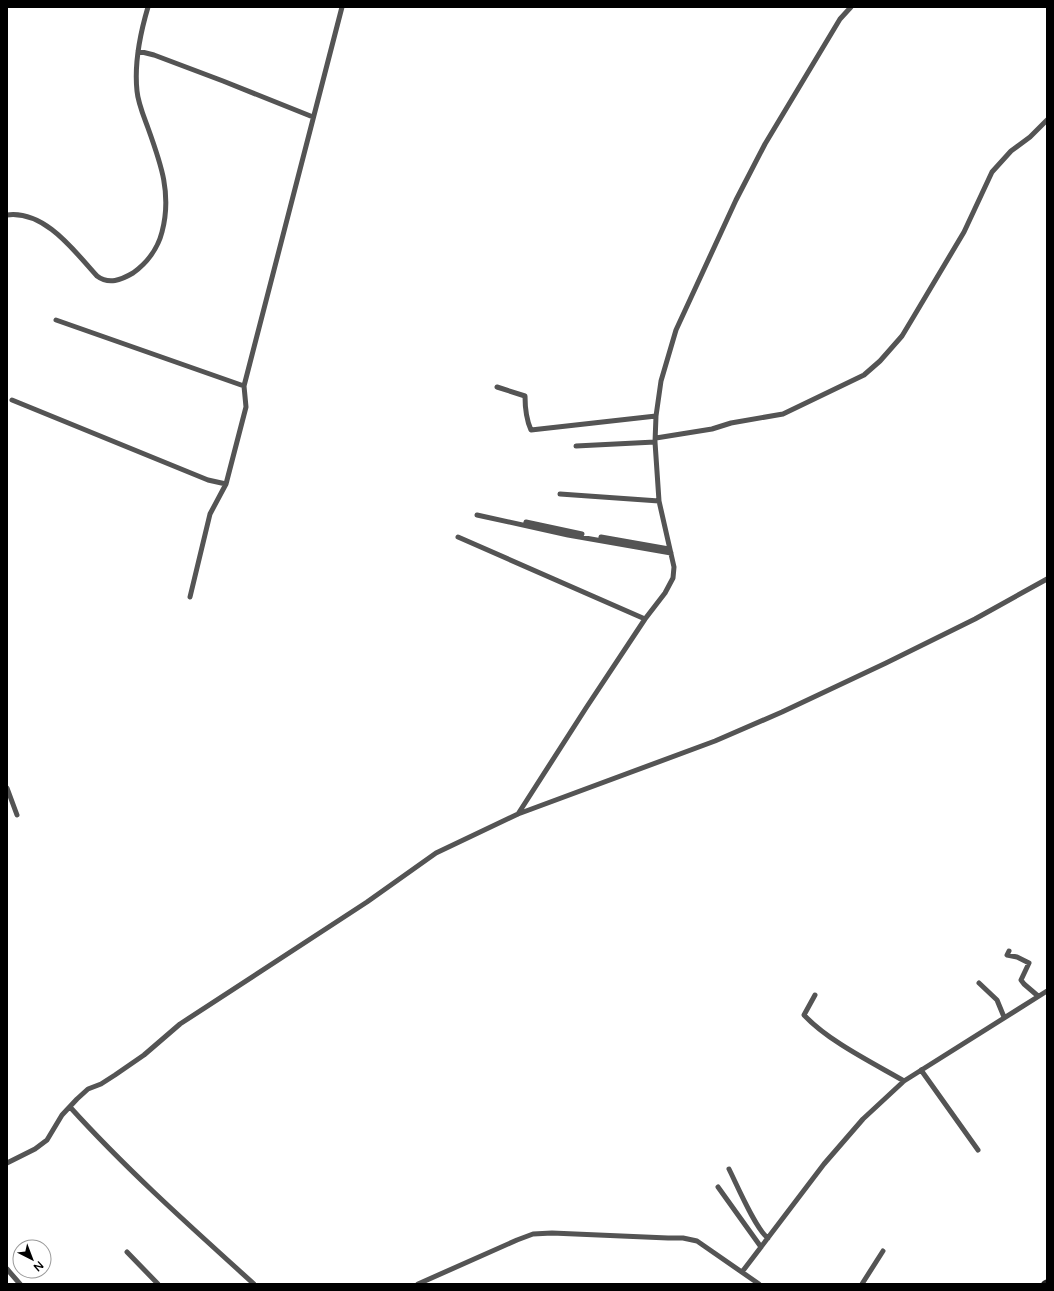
<svg xmlns="http://www.w3.org/2000/svg" width="1054" height="1291" font-family="'Varela Round',sans-serif">
<style>
.lines{fill:none;stroke-linecap:round;stroke-linejoin:round}
.street{stroke:#545454;stroke-width:5}
.secondary{stroke:#212121;stroke-width:7}
</style>
<rect width="100%" height="100%" fill="#fff"/>
<g class="lines">
<path class="street" d="M 138,51 L 154,55 L 223,81 L 313,117
M 7,215 C 45,210 75,252 97,276 C 109,285 121,280 133,273 C 147,263 158,248 162,232 C 172,194 161,164 148,128 C 144,117 138,103 137,91 C 134,63 140,34 148,7
M 56,320 L 244,386
M 497,387 L 525,396 C 525,408 526,419 531,430 L 656,416
M 12,400 L 208,480 L 226,484
M 656,438 L 712,429 L 731,423 L 783,414 L 864,375 L 880,361 L 902,336 L 914,316 L 964,232 L 992,172 L 1011,151 L 1030,137 L 1047,120
M 576,446 L 655,442
M 560,494 L 659,501
M 477,515 L 568,535 L 671,553
M 526,522 L 582,534
M 458,537 L 645,619
M 601,537 L 669,549
M 190,597 L 210,514 L 226,484 L 246,407 L 244,386 L 342,7
M 7,788 L 17,815
M 518,814 L 586,708 L 645,619 L 665,593 L 673,578 L 674,567 L 659,501 L 655,442 L 656,416 L 661,381 L 676,330 L 736,200 L 765,144 L 840,19 L 851,7
M 1009,951 L 1007,955 L 1017,957 L 1029,963 L 1021,980 L 1024,984 L 1038,996
M 979,983 L 997,1000 L 1004,1017
M 815,995 L 804,1015 C 828,1041 873,1063 904,1081
M 921,1070 L 978,1150
M 70,1107 C 127,1170 191,1227 254,1284
M 7,1163 L 35,1149 L 47,1140 L 62,1115 L 77,1099 L 88,1089 L 101,1084 L 115,1075 L 144,1055 L 180,1024 L 367,902 L 436,853 L 518,814 L 715,741 L 782,712 L 886,663 L 975,619 L 1047,579
M 729,1169 C 737,1185 756,1230 768,1238
M 718,1187 L 761,1247
M 127,1252 L 158,1284
M 7,1269 L 20,1284
M 742,1272 L 824,1164 L 863,1119 L 904,1081 L 1047,991
M 418,1284 L 517,1240 L 533,1234 L 552,1233 L 668,1238 L 683,1238 L 697,1241 L 759,1284
M 862,1284 L 883,1251"/>
<path class="secondary" d="M 1045,1284 L 1047,1283"/>
</g>
<rect width="1054" height="1291" fill="none" stroke="#000000" stroke-width="16"/>
<g transform="translate(32 1259) rotate(138)"><circle r="19" fill="#ffffff" stroke="#999999"/>
<path d="M0-3L7 15L0 10L-7 15Z" fill="#000000"/>
<text y="-6" font-size="11" font-weight="bold" text-anchor="middle" fill="#000000">N</text>
</g>
</svg>
